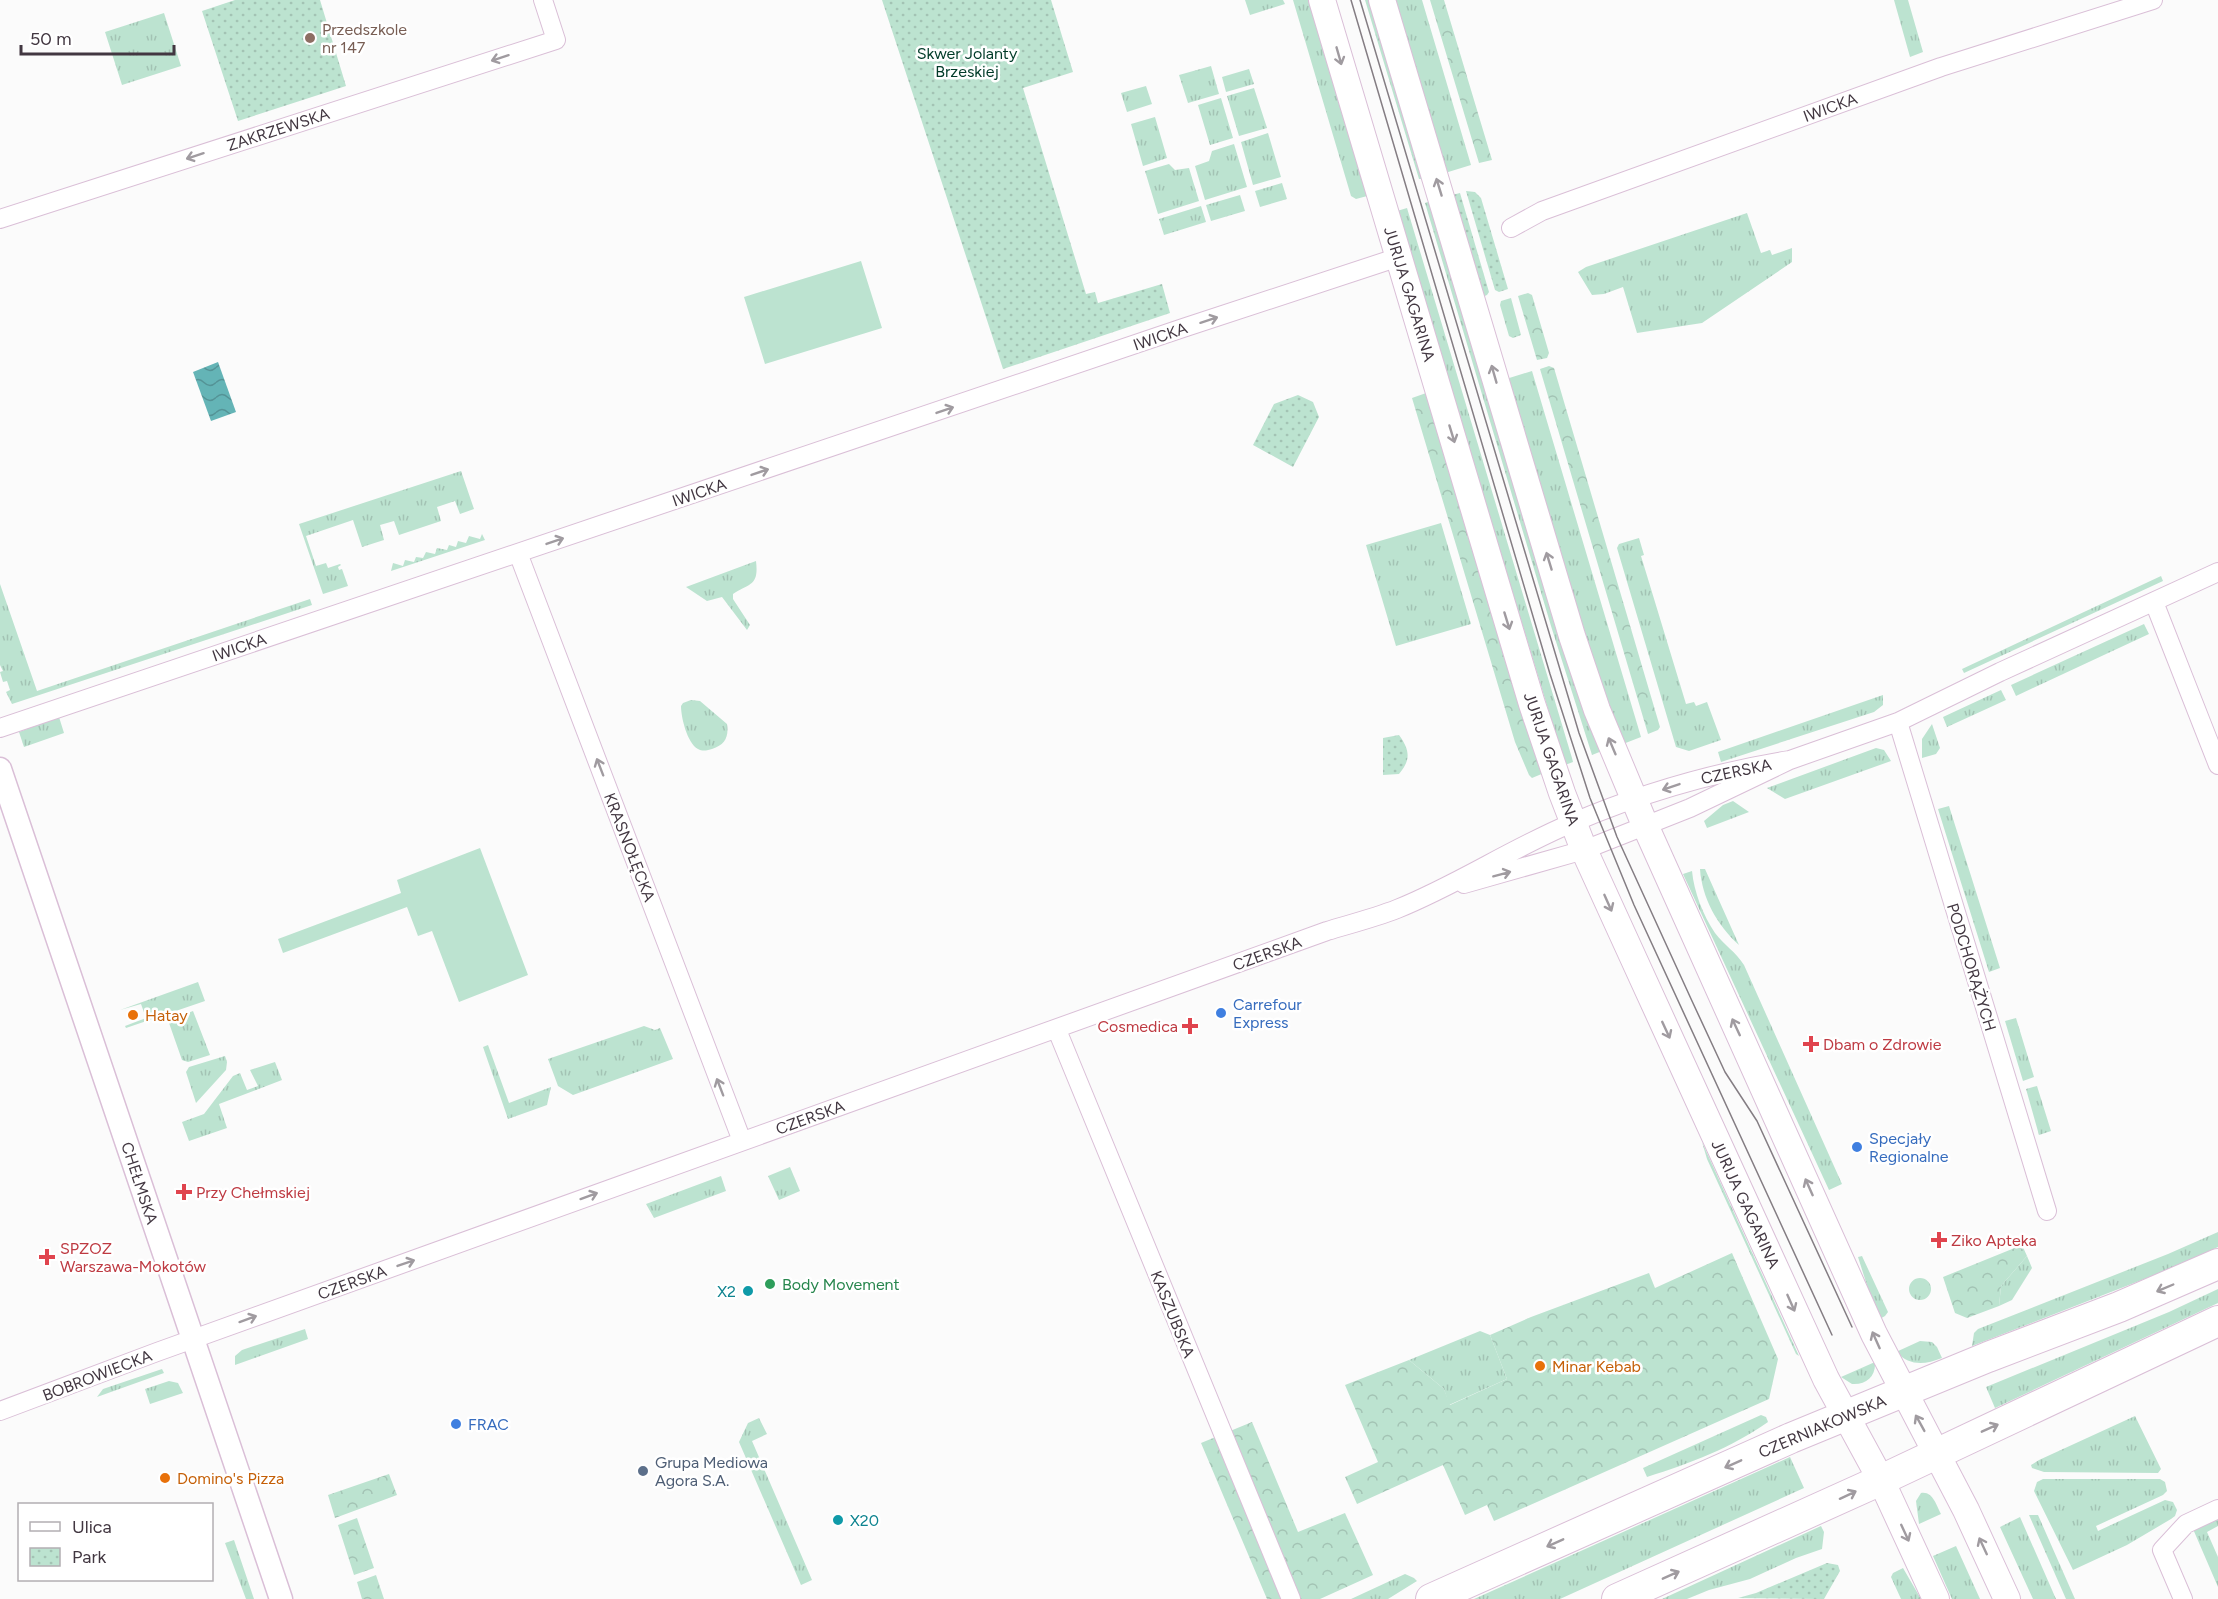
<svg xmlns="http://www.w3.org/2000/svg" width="2218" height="1599" font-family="Figtree,sans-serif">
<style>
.grass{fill:url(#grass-tufts)}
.forest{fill:url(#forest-crowns)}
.park{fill:url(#park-dots)}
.pitch{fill:#bce3d0}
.water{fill:url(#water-waves)}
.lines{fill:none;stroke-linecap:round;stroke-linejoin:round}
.minor-casing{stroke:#dabfd7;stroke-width:20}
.tertiary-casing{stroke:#dabfd7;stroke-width:25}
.secondary-casing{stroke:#dabfd7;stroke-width:28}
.primary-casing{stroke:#dabfd7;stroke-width:32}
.minor{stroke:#fff;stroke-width:18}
.tertiary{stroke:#fff;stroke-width:22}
.secondary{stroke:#fff;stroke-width:26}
.primary{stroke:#fff;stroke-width:30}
.tram{stroke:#847d83;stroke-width:1.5}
.oneway{stroke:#a09ba0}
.education-dot{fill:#8d6e63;stroke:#fff;stroke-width:2}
.shop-dot{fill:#3f7fe0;stroke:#fff;stroke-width:2}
.food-dot{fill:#e8710a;stroke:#fff;stroke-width:2}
.health-dot{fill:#e0444e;stroke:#fff;stroke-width:2}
.leisure-dot{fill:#2e9e5b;stroke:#fff;stroke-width:2}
.culture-dot{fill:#0f9aa8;stroke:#fff;stroke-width:2}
.service-dot{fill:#5c6f8a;stroke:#fff;stroke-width:2}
.labels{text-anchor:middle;stroke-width:5;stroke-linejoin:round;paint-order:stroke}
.education-label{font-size:16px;fill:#785e54;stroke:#fff;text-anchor:start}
.park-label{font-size:16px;fill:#013b28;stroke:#fff}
.street-label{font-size:16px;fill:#423741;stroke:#fff}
.shop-label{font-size:16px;fill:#366cbe;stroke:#fff;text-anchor:start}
.food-label{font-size:16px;fill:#c56008;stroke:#fff;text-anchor:start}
.health-label{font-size:16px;fill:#be3a42;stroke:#fff;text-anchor:start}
.leisure-label{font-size:16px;fill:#27864d;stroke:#fff;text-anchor:start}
.culture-label{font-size:16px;fill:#0d838f;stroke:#fff;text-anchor:end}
.service-label{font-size:16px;fill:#4e5e75;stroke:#fff;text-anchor:start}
</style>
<defs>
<pattern id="grass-tufts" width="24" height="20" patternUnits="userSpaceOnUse" patternTransform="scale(1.5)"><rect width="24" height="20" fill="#bce3d0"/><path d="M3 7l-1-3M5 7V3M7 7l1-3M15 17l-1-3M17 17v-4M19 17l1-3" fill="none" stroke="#a3c3b4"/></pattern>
<pattern id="forest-crowns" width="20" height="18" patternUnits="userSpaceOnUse" patternTransform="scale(1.5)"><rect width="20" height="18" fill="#bce3d0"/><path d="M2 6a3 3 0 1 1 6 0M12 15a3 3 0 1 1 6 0" fill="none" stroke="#a3c3b4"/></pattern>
<pattern id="park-dots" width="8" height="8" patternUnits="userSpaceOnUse" patternTransform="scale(1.5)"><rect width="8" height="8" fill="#bce3d0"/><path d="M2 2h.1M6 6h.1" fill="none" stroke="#a3c3b4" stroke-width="1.8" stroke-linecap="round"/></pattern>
<pattern id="water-waves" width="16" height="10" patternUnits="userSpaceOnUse" patternTransform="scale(1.5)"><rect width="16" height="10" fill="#64b4b6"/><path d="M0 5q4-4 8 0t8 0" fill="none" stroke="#549396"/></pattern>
</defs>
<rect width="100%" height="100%" fill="#fbfbfb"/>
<path class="grass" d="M 1245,0 L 1283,0 L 1285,4 L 1250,15 Z
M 1293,0 L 1312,0 L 1371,195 L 1356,199 L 1351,196 Z
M 1365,0 L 1371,0 L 1424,179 L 1419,179 Z
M 1395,0 L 1422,0 L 1471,165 L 1445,173 Z
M 1894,0 L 1908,0 L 1923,52 L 1910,57 Z
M 164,13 L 181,66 L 122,85 L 105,32 Z
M 1211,66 L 1219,94 L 1188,103 L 1179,75 Z
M 1249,69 L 1254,84 L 1226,92 L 1222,77 Z
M 1146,86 L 1152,104 L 1127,112 L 1121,93 Z
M 1254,88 L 1267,128 L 1239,136 L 1227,96 Z
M 1221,98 L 1233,138 L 1210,145 L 1198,105 Z
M 1155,117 L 1167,158 L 1143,166 L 1131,124 Z
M 1268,133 L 1281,177 L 1253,185 L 1241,142 Z
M 1234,144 L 1247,187 L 1205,200 L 1195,166 L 1209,161 L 1212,151 Z
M 1169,164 L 1175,170 L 1189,168 L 1199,201 L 1158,214 L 1145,171 Z
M 1282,183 L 1287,199 L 1260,207 L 1255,191 Z
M 1240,195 L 1245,211 L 1211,221 L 1206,205 Z
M 1431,201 L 1602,751 L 1592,755 L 1551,626 L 1425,203 Z
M 1201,206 L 1206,222 L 1164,235 L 1159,219 Z
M 1407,208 L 1572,758 L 1573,762 L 1565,765 L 1397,211 Z
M 1747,213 L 1761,253 L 1770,250 L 1772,255 L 1792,248 L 1792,262 L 1702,323 L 1637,333 L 1623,287 L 1604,294 L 1592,295 L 1578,272 L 1586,267 Z
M 1511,298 L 1521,335 L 1513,338 L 1509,336 L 1500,305 L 1501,301 Z
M 1532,371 L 1641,737 L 1623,744 L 1592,664 L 1506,379 Z
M 461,471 L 474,509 L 460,514 L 455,501 L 437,507 L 441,521 L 399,535 L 394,521 L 380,525 L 384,540 L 362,547 L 353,520 L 306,536 L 316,566 L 326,563 L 328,568 L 340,564 L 341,565 L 338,567 L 339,570 L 342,569 L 348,586 L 323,594 L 299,524 Z
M 1441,523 L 1471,624 L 1396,646 L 1366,545 Z
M 482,534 L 485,540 L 391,571 L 393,563 L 403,566 L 405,560 L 414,562 L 416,557 L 423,558 L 426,552 L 435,554 L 437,548 L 447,550 L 449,545 L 456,547 L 458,541 L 466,543 L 469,536 L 480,539 Z
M 1639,538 L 1644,555 L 1641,556 L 1686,704 L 1694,702 L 1696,706 L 1707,702 L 1721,740 L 1689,751 L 1676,747 L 1617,548 L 1619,544 Z
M 756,561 C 759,586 750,583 733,594 L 733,599 L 750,625 L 747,630 L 722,597 L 707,601 L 686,587 Z
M 2161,576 L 2163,581 L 1964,673 L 1962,669 Z
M 0,584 L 37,691 L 310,599 L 312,605 L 12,704 L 6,692 L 10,690 L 7,681 L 3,682 L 0,672 L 3,671 L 0,665 Z
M 2144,624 L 2149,634 L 2016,696 L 2011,685 Z
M 2001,690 L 2006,700 L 1947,727 L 1943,717 Z
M 1883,695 L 1883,705 L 1874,712 L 1721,762 L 1718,752 Z
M 691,700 L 700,701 L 727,724 C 729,737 725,745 712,749 C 708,750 703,752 698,749 C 687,743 681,717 681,706 L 683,703 Z
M 59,717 L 64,733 L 24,747 L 19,732 Z
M 1932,724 L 1940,748 L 1936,754 L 1922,758 L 1922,739 Z
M 1876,748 L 1884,750 L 1891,761 L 1785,799 L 1767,788 Z
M 1733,801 L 1749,812 L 1707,828 L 1704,821 L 1723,805 Z
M 1949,806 L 2000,968 L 1989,972 L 1938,809 Z
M 1700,869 L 1705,869 L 1739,945 C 1717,925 1702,898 1700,869 Z
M 1692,871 C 1694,892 1703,915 1715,933 C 1724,945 1736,952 1744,965 L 1842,1184 L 1829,1190 L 1683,874 Z
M 198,982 L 205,1001 L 126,1028 L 125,1026 L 146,1018 L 141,1004 L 120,1010 Z
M 193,1011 L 210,1055 L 188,1062 L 182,1060 L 169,1023 L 172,1019 Z
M 2016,1018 L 2034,1077 L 2023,1081 L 2005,1021 Z
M 644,1026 L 655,1030 L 660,1028 L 673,1059 L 573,1095 L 558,1086 L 548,1059 Z
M 488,1045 L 509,1103 L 551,1087 L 547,1105 L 508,1119 L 483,1047 Z
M 225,1056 L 227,1062 L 226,1070 L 196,1103 L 186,1072 L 189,1067 Z
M 275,1062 L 282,1080 L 219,1104 L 227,1128 L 189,1141 L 182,1122 L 204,1114 L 233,1076 L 240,1073 L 247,1090 L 258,1086 L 250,1070 Z
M 2037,1086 L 2051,1131 L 2039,1135 L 2026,1089 Z
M 1702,1142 L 1799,1356 L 1796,1354 L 1707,1159 Z
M 790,1167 L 800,1191 L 779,1200 L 768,1176 Z
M 721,1176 L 726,1191 L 654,1218 L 646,1204 Z
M 2218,1232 L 2218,1247 L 2170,1269 L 1972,1346 L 1974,1333 L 1978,1329 L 2168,1254 Z
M 1862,1256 L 1888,1312 L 1885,1316 L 1878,1320 L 1858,1257 Z
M 2027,1256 L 2032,1268 L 2012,1300 L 1999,1306 L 2001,1286 Z
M1909 1289a11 11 0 1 1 22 0a11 11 0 1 1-22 0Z
M 2218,1289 L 2218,1303 L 1995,1408 L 1986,1387 L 2169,1312 Z
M 305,1329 L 308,1339 L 235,1365 L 235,1356 L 242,1350 Z
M 1480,1331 L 1490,1335 L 1507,1379 L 1449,1405 L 1444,1389 L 1409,1360 Z
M 1920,1341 L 1932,1342 L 1937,1347 L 1942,1358 C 1924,1365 1910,1366 1896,1352 Z
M 1875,1362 C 1876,1377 1866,1385 1852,1384 L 1841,1377 Z
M 162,1369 L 164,1373 L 97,1397 L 103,1389 Z
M 169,1381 L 178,1383 L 183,1393 L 150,1404 L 145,1389 Z
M 1761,1415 L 1766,1417 L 1768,1422 C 1731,1448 1691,1463 1647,1477 L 1643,1468 Z
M 2135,1416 L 2161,1469 L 2158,1473 L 2044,1472 L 2032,1468 L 2031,1465 L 2039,1460 Z
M 759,1418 L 767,1434 L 752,1441 L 812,1580 L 801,1585 L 739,1442 L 748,1423 Z
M 1790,1457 L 1804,1488 L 1560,1599 L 1474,1599 Z
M 2043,1479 L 2160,1479 L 2165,1482 L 2167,1491 L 2163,1495 L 2096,1526 L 2098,1531 L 2165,1500 L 2173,1502 L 2177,1510 L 2175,1516 L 2171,1519 L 2127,1545 L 2073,1570 L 2034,1491 L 2037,1482 Z
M 1921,1493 C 1933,1491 1936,1505 1941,1514 L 1919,1524 L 1916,1501 Z
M 2029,1515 L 2038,1515 L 2075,1599 L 2066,1599 Z
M 2218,1515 L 2218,1526 L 2207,1532 L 2218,1557 L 2218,1587 L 2193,1529 Z
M 2020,1517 L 2056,1599 L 2033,1599 L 2000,1527 Z
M 1821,1526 L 1824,1532 L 1822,1549 L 1796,1558 L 1750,1579 L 1709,1590 L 1687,1599 L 1662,1599 Z
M 234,1540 L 254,1599 L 246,1599 L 225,1543 Z
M 1956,1546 L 1980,1599 L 1952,1599 L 1933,1556 Z
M 1903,1568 L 1921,1599 L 1901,1599 L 1891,1577 L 1893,1573 Z
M 1405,1574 L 1414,1578 L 1417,1581 L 1388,1599 L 1351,1599 Z"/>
<path class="forest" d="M 1430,0 L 1444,0 L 1492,160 L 1479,163 Z
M 1528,293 L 1532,295 L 1549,353 L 1547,358 L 1537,360 L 1518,296 Z
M 1549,366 L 1554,368 L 1660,727 L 1658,730 L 1648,734 L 1540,369 Z
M 1429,392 L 1544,773 L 1532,778 L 1529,775 L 1515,742 L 1412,398 Z
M 2022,1245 L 2027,1256 L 2001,1286 L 1999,1306 L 1967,1318 L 1955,1313 L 1943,1277 Z
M 1732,1253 L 1778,1359 L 1769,1399 L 1494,1521 L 1487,1505 L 1465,1515 L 1443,1465 L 1357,1504 L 1345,1477 L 1378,1462 L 1345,1385 L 1409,1360 L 1444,1389 L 1450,1405 L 1507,1379 L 1490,1335 L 1531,1317 L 1649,1273 L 1655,1288 Z
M 1252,1422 L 1298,1532 L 1345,1513 L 1373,1575 L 1320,1599 L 1267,1599 L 1201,1443 Z
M 389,1474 L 397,1495 L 335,1518 L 328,1495 Z
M 357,1518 L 374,1568 L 354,1575 L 338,1525 Z
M 376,1575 L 384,1599 L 362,1599 L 357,1582 Z"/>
<path class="park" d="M 235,0 L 320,0 L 346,86 L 238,121 L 202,11 Z
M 882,0 L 1051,0 L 1073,72 L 1023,88 L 1086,294 L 1095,292 L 1098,303 L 1162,284 L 1170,313 L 1003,369 Z
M 1466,191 L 1475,192 L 1481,198 L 1508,289 L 1499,292 L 1495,290 Z
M 1460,193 L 1489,292 L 1487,295 L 1482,297 L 1452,195 Z
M 1298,395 L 1313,402 L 1319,417 L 1293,467 L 1253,445 L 1274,404 Z
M 1399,735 C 1410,750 1411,760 1399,774 L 1383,775 L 1383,738 Z
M 1827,1563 L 1838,1565 L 1840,1571 L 1824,1599 L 1738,1598 L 1756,1593 Z"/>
<path class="pitch" d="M 861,261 L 882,328 L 765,364 L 744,297 Z
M 480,848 L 528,975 L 459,1002 L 432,931 L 418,936 L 407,907 L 283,953 L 278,939 L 401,893 L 397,880 Z"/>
<path class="water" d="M 218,362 L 236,412 L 211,421 L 193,372 Z"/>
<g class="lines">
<defs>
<path id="minor" d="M 0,219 L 556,40 L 543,0
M 1511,228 L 1542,211 L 1941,67 L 2153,0
M 518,553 L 742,1141
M 2154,602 L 2218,765
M 1898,722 L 2047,1211
M 0,728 L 1183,328 L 1399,257
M 1464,884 L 1584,850 L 1690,808 L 1790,760 L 1898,722 L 2000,672 L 2218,572
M 1057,1030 L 1291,1599
M 0,1411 L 157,1352 L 1327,931 C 1350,924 1374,918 1397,909 C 1457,885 1512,848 1572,823 C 1642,793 1715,772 1790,760
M 2183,1599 L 2162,1550 L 2186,1524 L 2218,1509"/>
<path id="tertiary" d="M 0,769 L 281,1599"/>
<path id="secondary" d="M 1322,0 L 1532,704 L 1562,793 L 1584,850 L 1642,977 L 1826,1379 L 1881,1480 L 1936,1599
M 1382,0 L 1572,636 L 1597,710 L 1645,825 L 1874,1334 L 1966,1510 L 2007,1599"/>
<path id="primary" d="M 1431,1599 L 1791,1438 L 1988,1357 L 2119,1307 L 2218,1264
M 1617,1599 L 1881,1480 L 2218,1321"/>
</defs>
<use href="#minor" class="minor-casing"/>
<use href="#tertiary" class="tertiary-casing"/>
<use href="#secondary" class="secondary-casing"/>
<use href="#primary" class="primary-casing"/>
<use href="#minor" class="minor"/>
<use href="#tertiary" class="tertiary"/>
<use href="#secondary" class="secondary"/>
<use href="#primary" class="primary"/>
<path class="tram" d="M 1351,0 L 1550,674 L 1590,798 L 1634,905 L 1832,1335
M 1360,0 L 1579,733 L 1617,837 L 1692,1001 L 1725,1072 L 1757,1121 L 1852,1327"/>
</g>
<defs><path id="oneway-shaft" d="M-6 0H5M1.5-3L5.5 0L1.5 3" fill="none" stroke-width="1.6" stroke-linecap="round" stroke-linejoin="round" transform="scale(1.5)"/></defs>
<g class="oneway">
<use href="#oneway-shaft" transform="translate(1339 56) rotate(74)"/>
<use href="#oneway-shaft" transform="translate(500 58) rotate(162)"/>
<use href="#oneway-shaft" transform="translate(195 156) rotate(162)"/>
<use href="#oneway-shaft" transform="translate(1439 187) rotate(-107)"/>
<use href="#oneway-shaft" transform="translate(1209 320) rotate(-18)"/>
<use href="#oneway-shaft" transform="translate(1494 374) rotate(-106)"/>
<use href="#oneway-shaft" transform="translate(945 410) rotate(-19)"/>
<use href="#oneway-shaft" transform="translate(1452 434) rotate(73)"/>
<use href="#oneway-shaft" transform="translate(760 472) rotate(-19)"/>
<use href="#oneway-shaft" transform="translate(555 541) rotate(-19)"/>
<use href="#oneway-shaft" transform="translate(1549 561) rotate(-107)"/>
<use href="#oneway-shaft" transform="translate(1507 621) rotate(73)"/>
<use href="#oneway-shaft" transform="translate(1612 746) rotate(-113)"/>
<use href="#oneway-shaft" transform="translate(600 767) rotate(-111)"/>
<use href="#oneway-shaft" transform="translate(1671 787) rotate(161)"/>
<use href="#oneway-shaft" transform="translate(1502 874) rotate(-15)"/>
<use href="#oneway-shaft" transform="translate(1608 903) rotate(66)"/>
<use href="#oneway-shaft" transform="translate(1736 1027) rotate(-115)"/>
<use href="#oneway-shaft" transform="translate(1666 1030) rotate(65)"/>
<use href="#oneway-shaft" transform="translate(720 1087) rotate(-111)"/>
<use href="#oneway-shaft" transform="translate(1809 1187) rotate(-114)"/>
<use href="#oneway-shaft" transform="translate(589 1196) rotate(-20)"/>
<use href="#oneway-shaft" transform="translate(406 1263) rotate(-19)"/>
<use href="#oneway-shaft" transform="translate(2165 1288) rotate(157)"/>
<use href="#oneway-shaft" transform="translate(1791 1303) rotate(66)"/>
<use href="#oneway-shaft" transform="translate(248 1319) rotate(-20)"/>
<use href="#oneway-shaft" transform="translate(1876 1340) rotate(-114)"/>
<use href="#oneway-shaft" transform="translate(1920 1423) rotate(-119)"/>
<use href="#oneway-shaft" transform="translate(1990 1428) rotate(-24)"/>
<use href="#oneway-shaft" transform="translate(1733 1464) rotate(156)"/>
<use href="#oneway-shaft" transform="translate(1848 1495) rotate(-25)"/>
<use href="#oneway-shaft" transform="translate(1905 1533) rotate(65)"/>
<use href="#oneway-shaft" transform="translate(1555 1543) rotate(156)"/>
<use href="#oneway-shaft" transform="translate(1983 1546) rotate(-115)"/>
<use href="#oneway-shaft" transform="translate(1671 1575) rotate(-24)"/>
</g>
<circle class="education-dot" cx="310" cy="38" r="6"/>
<g class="shop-dot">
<circle cx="1221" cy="1013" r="6"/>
<circle cx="1857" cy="1147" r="6"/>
<circle cx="456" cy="1424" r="6"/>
</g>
<g class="food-dot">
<circle cx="133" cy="1015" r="6"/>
<circle cx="1540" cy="1366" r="6"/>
<circle cx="165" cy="1478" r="6"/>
</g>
<g class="health-dot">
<path d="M1187 1017h6v6h6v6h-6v6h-6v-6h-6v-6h6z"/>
<path d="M1808 1035h6v6h6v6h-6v6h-6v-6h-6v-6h6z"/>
<path d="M181 1183h6v6h6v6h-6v6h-6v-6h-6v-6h6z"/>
<path d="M1936 1231h6v6h6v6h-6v6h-6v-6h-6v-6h6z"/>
<path d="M44 1248h6v6h6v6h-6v6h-6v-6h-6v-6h6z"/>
</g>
<circle class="leisure-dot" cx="770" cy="1284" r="6"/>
<g class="culture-dot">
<circle cx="748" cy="1291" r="6"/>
<circle cx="838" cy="1520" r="6"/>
</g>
<circle class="service-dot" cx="643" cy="1471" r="6"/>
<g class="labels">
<g class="education-label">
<text x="322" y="35">Przedszkole<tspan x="322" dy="18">nr 147</tspan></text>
</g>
<g class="park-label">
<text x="967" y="59">Skwer Jolanty<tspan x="967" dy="18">Brzeskiej</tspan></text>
</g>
<g class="street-label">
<text transform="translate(1830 107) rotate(-20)" y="6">IWICKA</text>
<text transform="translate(278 129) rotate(-18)" y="6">ZAKRZEWSKA</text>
<text transform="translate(1410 294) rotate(73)" y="6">JURIJA GAGARINA</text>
<text transform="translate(1160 336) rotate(-19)" y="6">IWICKA</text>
<text transform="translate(699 492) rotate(-19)" y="6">IWICKA</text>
<text transform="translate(239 647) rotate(-19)" y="6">IWICKA</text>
<text transform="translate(1552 759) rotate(71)" y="6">JURIJA GAGARINA</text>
<text transform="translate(1736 771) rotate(-12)" y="6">CZERSKA</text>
<text transform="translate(630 847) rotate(69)" y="6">KRASNOŁĘCKA</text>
<text transform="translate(1267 953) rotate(-20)" y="6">CZERSKA</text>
<text transform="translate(1972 967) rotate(73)" y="6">PODCHORĄŻYCH</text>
<text transform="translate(810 1117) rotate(-20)" y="6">CZERSKA</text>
<text transform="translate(140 1183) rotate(72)" y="6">CHEŁMSKA</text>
<text transform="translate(1746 1204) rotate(65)" y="6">JURIJA GAGARINA</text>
<text transform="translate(352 1282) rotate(-20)" y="6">CZERSKA</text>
<text transform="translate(1173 1314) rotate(68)" y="6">KASZUBSKA</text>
<text transform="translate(97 1375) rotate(-21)" y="6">BOBROWIECKA</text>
<text transform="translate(1822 1426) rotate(-23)" y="6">CZERNIAKOWSKA</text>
</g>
<g class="shop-label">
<text x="1233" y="1010">Carrefour<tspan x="1233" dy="18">Express</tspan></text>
<text x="1869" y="1144">Specjały<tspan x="1869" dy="18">Regionalne</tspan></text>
<text x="468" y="1430">FRAC</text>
</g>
<g class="food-label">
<text x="145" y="1021">Hatay</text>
<text x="1552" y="1372">Minar Kebab</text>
<text x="177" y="1484">Domino's Pizza</text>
</g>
<g class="health-label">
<text x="1178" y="1032" text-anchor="end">Cosmedica</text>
<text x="1823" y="1050">Dbam o Zdrowie</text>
<text x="196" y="1198">Przy Chełmskiej</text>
<text x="1951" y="1246">Ziko Apteka</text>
<text x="60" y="1254">SPZOZ<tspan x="60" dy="18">Warszawa-Mokotów</tspan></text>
</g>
<g class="leisure-label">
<text x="782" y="1290">Body Movement</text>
</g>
<g class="culture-label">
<text x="736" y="1297">X2</text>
<text x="850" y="1526" text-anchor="start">X20</text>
</g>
<g class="service-label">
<text x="655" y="1468">Grupa Mediowa<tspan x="655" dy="18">Agora S.A.</tspan></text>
</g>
</g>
<rect x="18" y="1503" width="195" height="78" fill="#ffffff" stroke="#b3afb3" stroke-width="1.5"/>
<rect x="30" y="1522" width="30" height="9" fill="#ffffff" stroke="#b3afb3" stroke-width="1.5"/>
<text x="72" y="1533" font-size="18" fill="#423741">Ulica</text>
<rect x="30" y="1548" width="30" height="18" fill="url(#park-dots)" stroke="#b3afb3" stroke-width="1.5"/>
<text x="72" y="1563" font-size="18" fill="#423741">Park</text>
<path d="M21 45v9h153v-9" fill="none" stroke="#423741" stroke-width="3"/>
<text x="30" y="45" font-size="18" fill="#423741" stroke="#ffffff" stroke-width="4.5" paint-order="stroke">50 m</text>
</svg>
